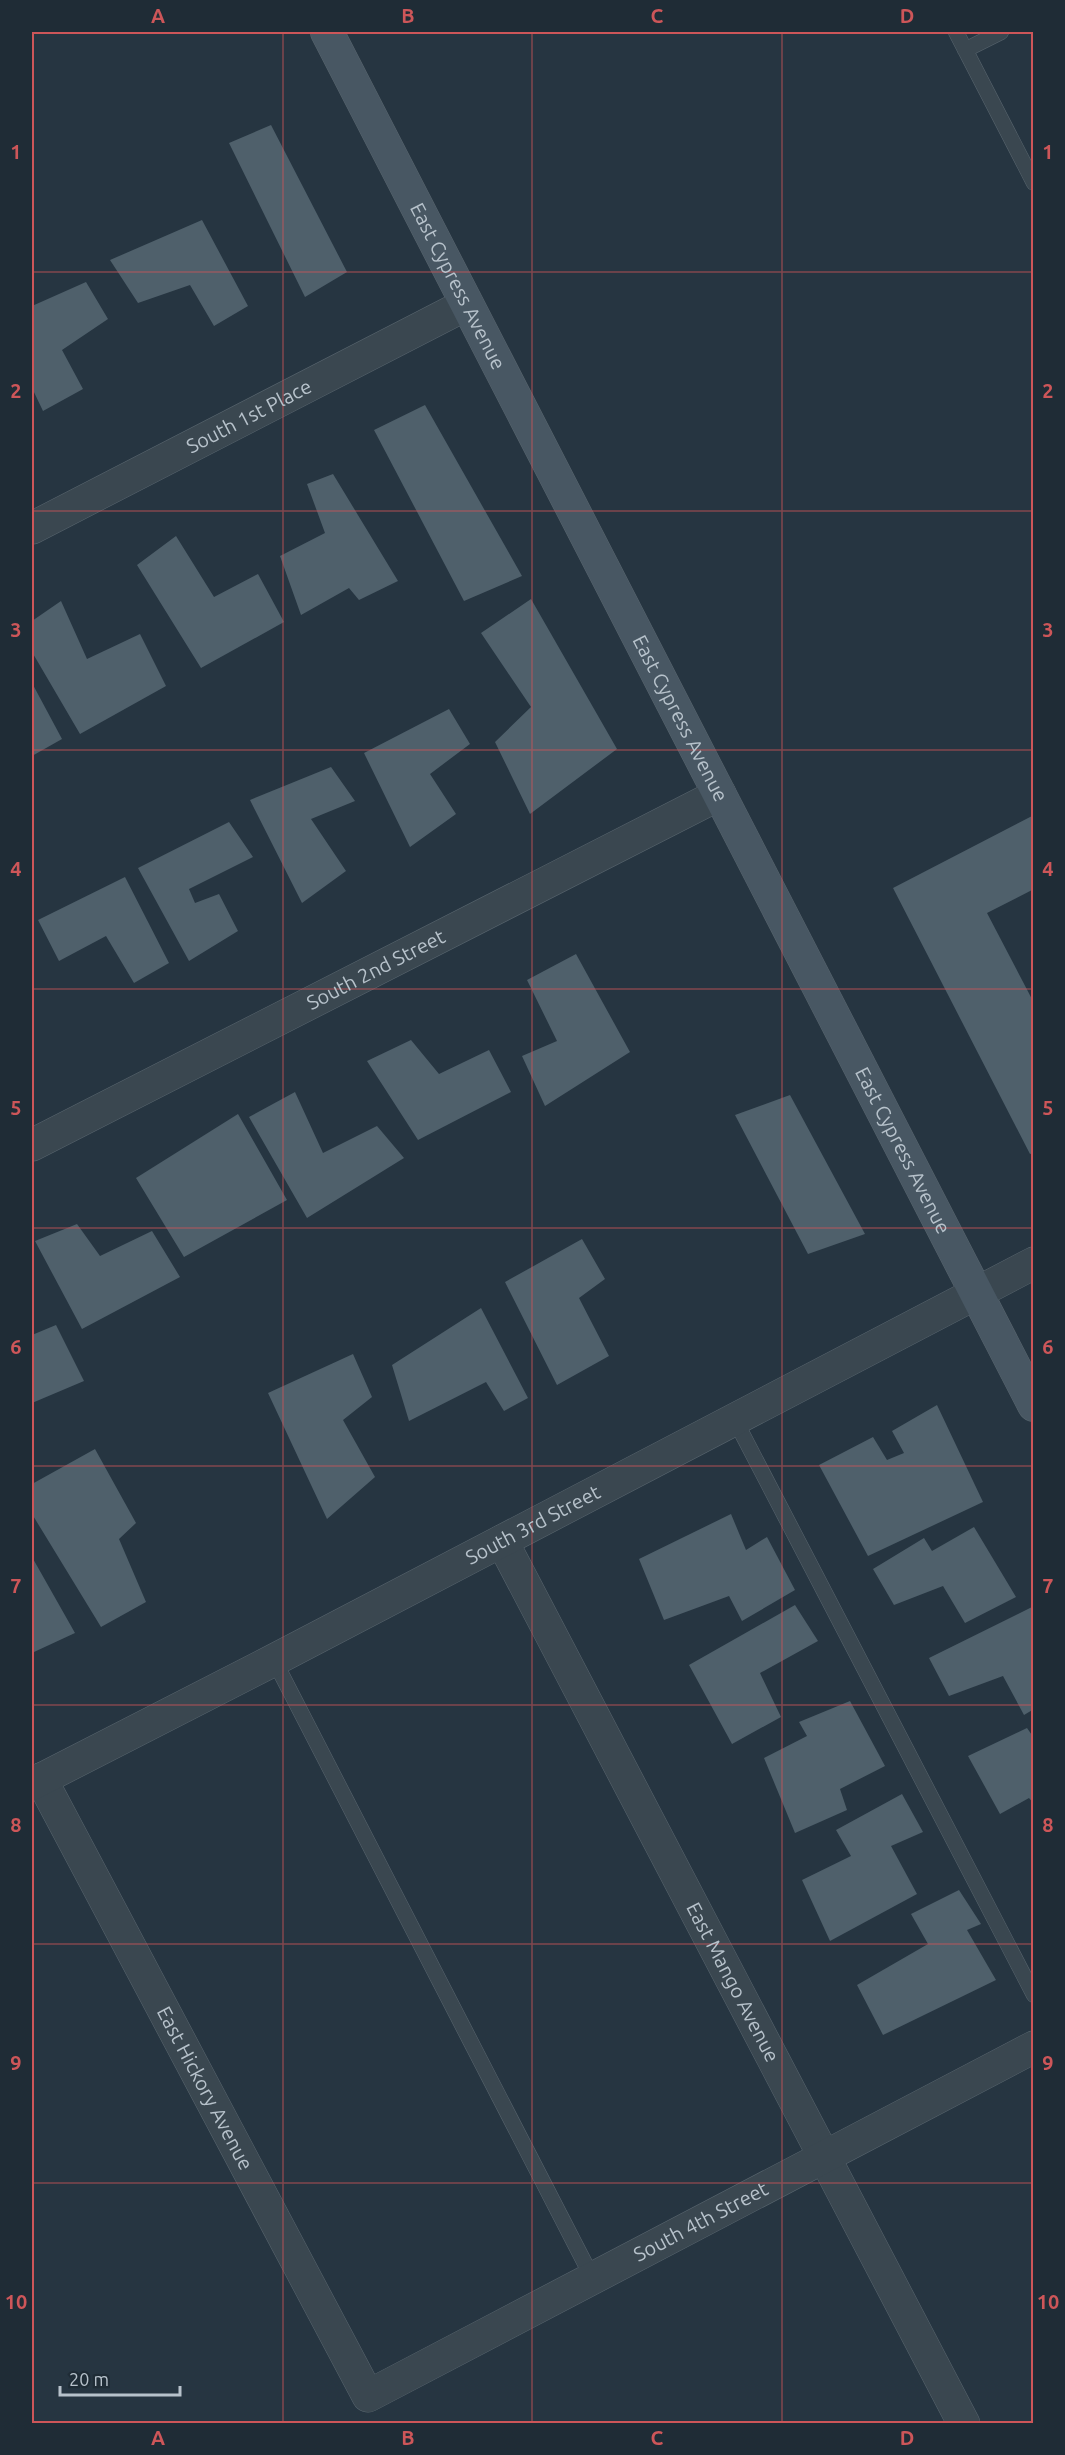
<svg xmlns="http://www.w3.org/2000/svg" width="1065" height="2455" font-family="Ubuntu,sans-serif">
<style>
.building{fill:#4f606b}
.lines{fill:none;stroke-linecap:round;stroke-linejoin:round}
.lane-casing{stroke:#58656e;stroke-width:16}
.street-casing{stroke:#58656e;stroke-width:33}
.secondary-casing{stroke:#58656e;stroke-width:34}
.lane{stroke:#3a4750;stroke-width:15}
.street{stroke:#3a4750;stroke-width:32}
.secondary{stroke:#485763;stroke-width:33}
.grid{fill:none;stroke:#cd5659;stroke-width:1.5;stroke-opacity:0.55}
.labels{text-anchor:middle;stroke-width:6;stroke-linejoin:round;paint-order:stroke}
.street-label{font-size:20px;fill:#b7c2cb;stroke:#1f2c36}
.neatline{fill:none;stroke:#cd5659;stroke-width:2}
.grid-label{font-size:20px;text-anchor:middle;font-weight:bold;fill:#cd5659}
</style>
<rect width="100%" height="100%" fill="#263541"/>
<path class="building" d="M 271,125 L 347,272 L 305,297 L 229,143 Z
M 202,220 L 248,306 L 214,326 L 190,285 L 138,303 L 110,260 Z
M 86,282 L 108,319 L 62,350 L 83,389 L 43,411 L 32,388 L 32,306 Z
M 425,405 L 522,576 L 464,601 L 374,430 Z
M 333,474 L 398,581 L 359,600 L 349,588 L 301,615 L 280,556 L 325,533 L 307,484 Z
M 176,536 L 214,597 L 258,574 L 284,622 L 201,668 L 137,565 Z
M 531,599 L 617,749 L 530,814 L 495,742 L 531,707 L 481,633 Z
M 61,601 L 87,659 L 140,634 L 166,686 L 80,734 L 32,652 L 32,621 Z
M 32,683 L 62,739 L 32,756 Z
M 449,709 L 470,744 L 430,774 L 456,814 L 410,847 L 364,753 Z
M 331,767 L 355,801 L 311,819 L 346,871 L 302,903 L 250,800 Z
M 1034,815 L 1034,889 L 987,913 L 1034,1003 L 1034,1153 L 1030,1154 L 893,888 Z
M 229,822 L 253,857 L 189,889 L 195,903 L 219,894 L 238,931 L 189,961 L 138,868 Z
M 125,877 L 169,963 L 134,983 L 106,936 L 59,961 L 38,920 Z
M 576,954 L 630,1052 L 545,1106 L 522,1056 L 557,1041 L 527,980 Z
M 411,1040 L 439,1074 L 489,1050 L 511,1092 L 418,1140 L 367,1061 Z
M 295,1092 L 323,1153 L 377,1126 L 404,1158 L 307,1218 L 249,1117 Z
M 790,1095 L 865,1234 L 808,1254 L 735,1115 Z
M 238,1114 L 287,1200 L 184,1257 L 136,1178 Z
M 77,1224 L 100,1256 L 152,1231 L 180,1277 L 82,1329 L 35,1241 Z
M 582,1239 L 605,1279 L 579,1298 L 609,1356 L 557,1385 L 505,1282 Z
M 481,1308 L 528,1398 L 504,1411 L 486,1382 L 409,1421 L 392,1365 Z
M 56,1325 L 84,1381 L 32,1403 L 32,1335 Z
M 353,1354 L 372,1397 L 343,1420 L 375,1477 L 327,1519 L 268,1393 Z
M 937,1405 L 983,1502 L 868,1556 L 819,1465 L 873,1437 L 887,1460 L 904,1453 L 892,1431 Z
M 95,1449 L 136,1523 L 119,1539 L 146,1602 L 101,1627 L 32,1514 L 32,1484 Z
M 731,1514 L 746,1550 L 767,1537 L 795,1590 L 742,1621 L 729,1596 L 664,1620 L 639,1559 Z
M 974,1527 L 1016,1597 L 965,1623 L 943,1586 L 894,1605 L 873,1569 L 924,1538 L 932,1551 Z
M 32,1557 L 75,1633 L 34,1652 L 32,1647 Z
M 795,1605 L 818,1641 L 760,1673 L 781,1717 L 732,1744 L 689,1665 Z
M 1034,1606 L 1034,1709 L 1024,1715 L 1003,1676 L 949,1696 L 929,1658 Z
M 850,1701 L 885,1766 L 840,1789 L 847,1810 L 795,1833 L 764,1758 L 807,1736 L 799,1722 Z
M 1027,1728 L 1034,1738 L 1034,1804 L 1029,1798 L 1000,1814 L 968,1756 Z
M 902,1794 L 923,1832 L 891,1846 L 917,1894 L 830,1941 L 802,1880 L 851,1856 L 836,1830 Z
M 959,1890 L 981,1924 L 967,1930 L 996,1980 L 883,2035 L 857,1985 L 928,1944 L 911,1914 Z"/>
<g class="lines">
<defs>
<path id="lane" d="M 956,32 L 1034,183
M 965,50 L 1001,32
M 735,1420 L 1034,1995
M 274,1660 L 593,2279"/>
<g id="street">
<path id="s1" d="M 32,528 L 467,304"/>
<path id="s2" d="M 32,1145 L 720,794"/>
<path id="s3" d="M 502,1541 L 964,2424"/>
<path id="s4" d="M 41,1779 L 368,2396 L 1034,2047"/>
<path id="s5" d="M 32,1784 L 274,1660 L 1034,1263"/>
</g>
<g id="secondary">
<path id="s6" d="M 327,32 L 1034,1405"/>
</g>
</defs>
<use href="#lane" class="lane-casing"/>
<use href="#street" class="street-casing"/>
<use href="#secondary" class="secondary-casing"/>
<use href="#lane" class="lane"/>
<use href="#street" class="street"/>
<use href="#secondary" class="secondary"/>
</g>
<path class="grid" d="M 283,32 L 283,2424M 532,32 L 532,2424M 782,32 L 782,2424M 32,272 L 1034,272M 32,511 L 1034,511M 32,750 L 1034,750M 32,989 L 1034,989M 32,1228 L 1034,1228M 32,1466 L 1034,1466M 32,1705 L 1034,1705M 32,1944 L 1034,1944M 32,2183 L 1034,2183"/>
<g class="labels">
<g class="street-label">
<text dy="7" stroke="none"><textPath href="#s6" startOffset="286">East Cypress Avenue</textPath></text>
<text dy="7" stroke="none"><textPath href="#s1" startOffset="244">South 1st Place</textPath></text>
<text dy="7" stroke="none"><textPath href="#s6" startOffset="772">East Cypress Avenue</textPath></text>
<text dy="7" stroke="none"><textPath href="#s2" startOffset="386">South 2nd Street</textPath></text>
<text dy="7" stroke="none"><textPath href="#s6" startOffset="1258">East Cypress Avenue</textPath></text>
<text dy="7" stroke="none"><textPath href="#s5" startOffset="564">South 3rd Street</textPath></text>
<text dy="7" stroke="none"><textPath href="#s3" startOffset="498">East Mango Avenue</textPath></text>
<text dy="7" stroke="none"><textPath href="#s4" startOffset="350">East Hickory Avenue</textPath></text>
<text dy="7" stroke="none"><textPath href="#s4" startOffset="1074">South 4th Street</textPath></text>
</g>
</g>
<rect width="1065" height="2455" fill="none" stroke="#1f2c36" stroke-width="66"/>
<path d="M60 2386v9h120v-9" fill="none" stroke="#b7c2cb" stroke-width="3"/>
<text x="69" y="2386" font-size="18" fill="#b7c2cb" stroke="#1f2c36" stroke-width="4.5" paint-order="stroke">20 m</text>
<rect x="33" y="33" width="999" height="2389" class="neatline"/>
<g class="grid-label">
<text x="158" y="23">A</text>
<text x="408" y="23">B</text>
<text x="657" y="23">C</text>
<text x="907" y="23">D</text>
<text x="16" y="159">1</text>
<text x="1048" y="159">1</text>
<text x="16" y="398">2</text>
<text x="1048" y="398">2</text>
<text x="16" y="637">3</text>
<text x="1048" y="637">3</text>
<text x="16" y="876">4</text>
<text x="1048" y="876">4</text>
<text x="16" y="1115">5</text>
<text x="1048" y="1115">5</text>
<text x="16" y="1354">6</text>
<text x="1048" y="1354">6</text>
<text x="16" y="1593">7</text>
<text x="1048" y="1593">7</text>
<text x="16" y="1832">8</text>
<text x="1048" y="1832">8</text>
<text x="16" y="2070">9</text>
<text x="1048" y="2070">9</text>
<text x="16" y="2309">10</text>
<text x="1048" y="2309">10</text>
<text x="158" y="2445">A</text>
<text x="408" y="2445">B</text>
<text x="657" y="2445">C</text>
<text x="907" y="2445">D</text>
</g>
</svg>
